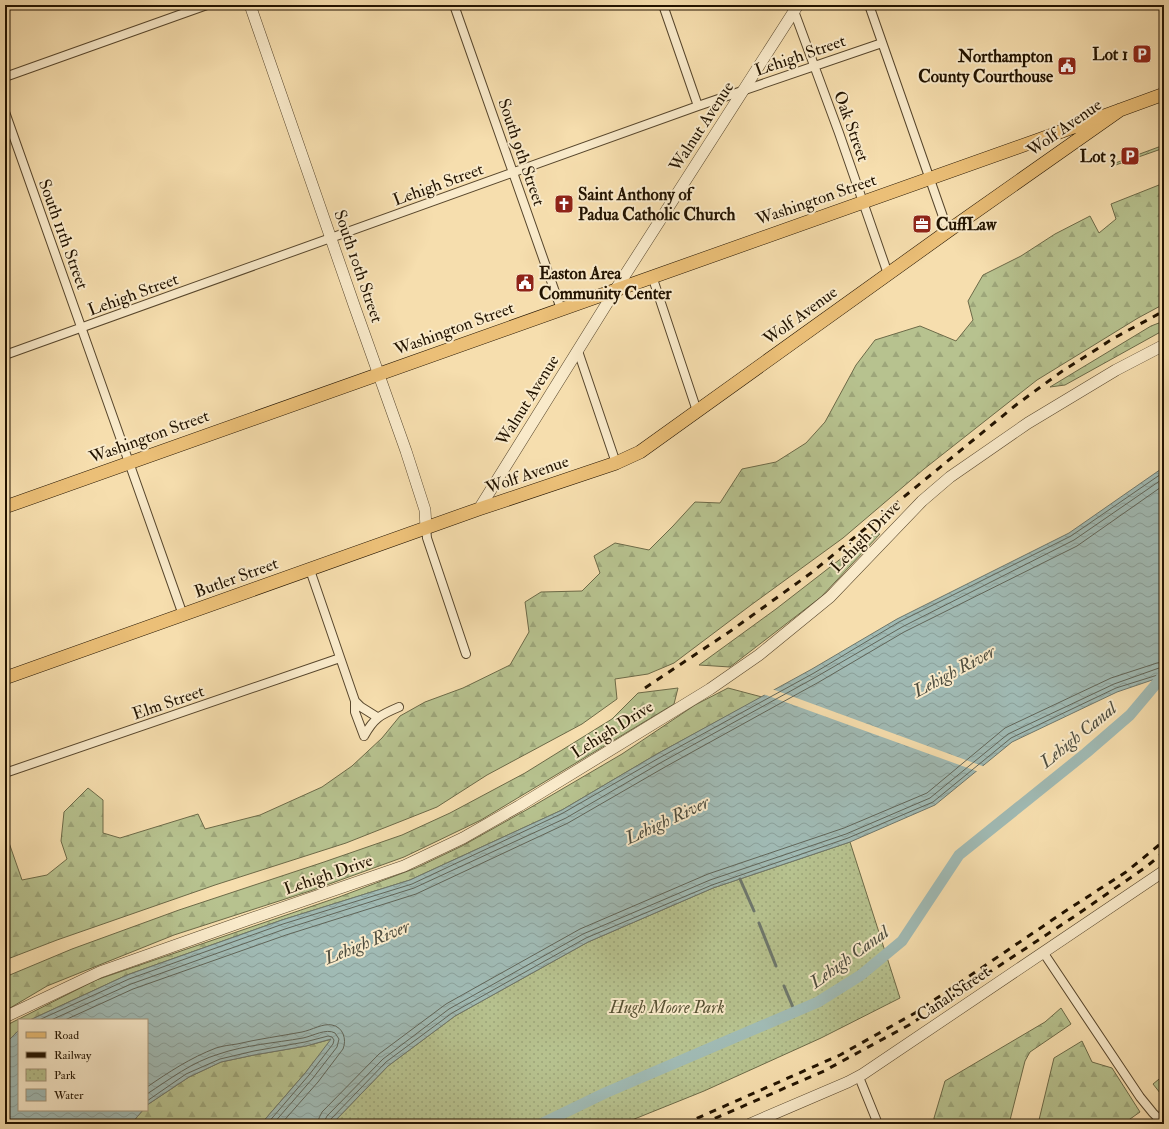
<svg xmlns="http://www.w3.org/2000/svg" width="1169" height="1129" font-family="'IM FELL Double Pica',serif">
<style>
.forest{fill:url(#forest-firs);stroke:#6c6a48}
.park{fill:url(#park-dots);stroke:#6c6a48}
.garden{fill:url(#garden-furrows);stroke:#6c6a48}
.water{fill:url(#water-waves);stroke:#6e776c}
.pier{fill:#f6deae}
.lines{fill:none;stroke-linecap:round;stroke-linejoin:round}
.shore{stroke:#61665a;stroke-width:1}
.stream{stroke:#6e776c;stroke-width:3}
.canal{stroke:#a0bab4;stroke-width:11}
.minor-casing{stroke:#57462c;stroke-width:10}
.tertiary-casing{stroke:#57462c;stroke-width:12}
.primary-casing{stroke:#221300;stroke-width:14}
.minor{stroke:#f9eaca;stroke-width:8}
.tertiary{stroke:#f9eaca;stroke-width:11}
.primary{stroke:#ebbf77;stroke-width:13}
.rail{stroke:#221300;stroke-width:3;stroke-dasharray:7 7;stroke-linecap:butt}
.labels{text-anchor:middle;stroke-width:4;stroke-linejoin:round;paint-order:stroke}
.poi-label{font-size:17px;font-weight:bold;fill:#221300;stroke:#f9eaca;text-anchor:end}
.street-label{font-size:17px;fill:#221300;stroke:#f9eaca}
.park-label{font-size:17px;font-style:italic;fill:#565032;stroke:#f9eaca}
.water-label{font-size:18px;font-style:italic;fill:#4e4d3f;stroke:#f9eaca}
</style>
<defs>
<pattern id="forest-firs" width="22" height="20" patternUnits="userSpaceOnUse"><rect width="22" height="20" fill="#b7c28f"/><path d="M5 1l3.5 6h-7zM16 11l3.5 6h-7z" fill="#9da67a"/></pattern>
<pattern id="park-dots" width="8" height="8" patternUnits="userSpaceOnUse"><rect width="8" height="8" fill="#b7c28f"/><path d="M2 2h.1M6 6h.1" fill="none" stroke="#9da67a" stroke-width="1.8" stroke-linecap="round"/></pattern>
<pattern id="garden-furrows" width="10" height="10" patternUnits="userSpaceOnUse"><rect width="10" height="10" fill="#b7c28f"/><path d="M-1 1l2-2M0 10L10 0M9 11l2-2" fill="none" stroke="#9da67a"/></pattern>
<pattern id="water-waves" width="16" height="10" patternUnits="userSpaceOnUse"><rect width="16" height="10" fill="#a0bab4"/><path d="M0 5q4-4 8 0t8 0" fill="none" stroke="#8a9f99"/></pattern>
</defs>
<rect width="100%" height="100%" fill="#f6deae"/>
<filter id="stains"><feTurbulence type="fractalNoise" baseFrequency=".005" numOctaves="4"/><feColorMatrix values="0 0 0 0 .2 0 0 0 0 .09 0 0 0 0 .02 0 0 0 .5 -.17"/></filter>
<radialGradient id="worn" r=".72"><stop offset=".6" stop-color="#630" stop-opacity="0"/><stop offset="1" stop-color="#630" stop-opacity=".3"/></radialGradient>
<path class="forest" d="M 1164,183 L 1164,304 L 1138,318 L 1037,380 L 924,469 L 843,538 L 751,605 L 674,663 L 648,674 L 615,679 L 617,699 L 582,724 L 487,775 L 437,807 L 346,843 L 215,885 L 57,940 L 5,960 L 5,837 L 7,837 L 22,880 L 47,875 L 67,859 L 61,841 L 64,812 L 88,788 L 103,800 L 103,833 L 120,838 L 198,814 L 205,829 L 260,815 L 322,787 L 352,766 L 382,738 L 400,716 L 425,702 L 463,688 L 510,665 L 529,632 L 525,602 L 541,592 L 582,591 L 600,573 L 594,556 L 615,543 L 649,550 L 673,526 L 695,502 L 720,503 L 742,469 L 776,462 L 806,443 L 825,422 L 856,365 L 875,340 L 920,326 L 956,341 L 973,320 L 968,301 L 983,275 L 1021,256 L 1055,234 L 1090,216 L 1099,233 L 1116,219 L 1111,204 Z
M 1164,321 L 1164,330 L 1065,385 L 1050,387 L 1151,326 Z
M 874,533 L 880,534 L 821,597 L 730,667 L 699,665 L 776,609 Z
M 678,688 L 674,704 L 481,820 L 404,857 L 310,891 L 174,935 L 47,986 L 5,1011 L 5,977 L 72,949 L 179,910 L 324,862 L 402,835 L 450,813 L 525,773 L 612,719 L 638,693 Z
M 728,688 L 762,697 L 657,754 L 562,810 L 410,880 L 282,920 L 127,975 L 30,1020 L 19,1020 L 19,1030 L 5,1044 L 5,1026 L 96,980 L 339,897 L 416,868 L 462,846 L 528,809 L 622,754 L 695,705 Z
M 1061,1008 L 1071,1024 L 1030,1052 L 1025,1061 L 1009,1124 L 934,1124 L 934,1118 L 945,1081 L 1045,1022 Z
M 332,1039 L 306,1072 L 261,1124 L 131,1124 L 143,1110 L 147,1110 L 147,1105 L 189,1077 L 221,1062 L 254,1055 L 306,1046 Z
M 1082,1041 L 1092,1062 L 1112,1068 L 1140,1112 L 1123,1124 L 1038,1124 L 1054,1058 Z
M 1164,1075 L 1164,1098 L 1153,1084 Z"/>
<path class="park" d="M 850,842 L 900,998 L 821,1038 L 704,1091 L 622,1124 L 332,1124 L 388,1066 L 455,1016 L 588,942 L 713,888 Z"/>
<path class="garden" d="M 1164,145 L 1164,148 L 1110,167 L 1110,165 Z"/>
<path class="water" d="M 1164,467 L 1164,676 L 1117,692 L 1012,742 L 935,805 L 850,842 L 713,888 L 588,942 L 455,1016 L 388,1066 L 332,1124 L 261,1124 L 306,1072 L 331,1039 L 306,1046 L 254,1055 L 221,1062 L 189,1077 L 147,1105 L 147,1020 L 30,1020 L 127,975 L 282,920 L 410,880 L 562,810 L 657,754 L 812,669 L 897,619 L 1069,533 Z
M 19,1030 L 19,1110 L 143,1110 L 131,1124 L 5,1124 L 5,1044 Z"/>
<path class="pier" d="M 772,689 L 985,767 L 979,772 L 763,694 Z"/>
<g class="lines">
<path class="shore" d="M 39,1020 L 129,979 L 283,924 L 412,884 L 563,813 L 659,758 L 814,673 L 899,622 L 1071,536 L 1164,472
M 51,1020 L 131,984 L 285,929 L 414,888 L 566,818 L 662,762 L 816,677 L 902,627 L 1074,540 L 1164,478
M 65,1020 L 133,989 L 286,935 L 416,894 L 568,823 L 665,767 L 819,682 L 904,632 L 1077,546 L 1164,485
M 147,1087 C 169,1072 190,1058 216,1048 C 222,1046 230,1045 237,1044 C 258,1039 281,1036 302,1032 C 312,1030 323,1023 332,1025 C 343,1027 347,1039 343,1049 L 318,1082 L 281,1124
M 147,1094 C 170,1079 192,1062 219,1054 C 245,1045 275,1043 303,1038 C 313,1036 326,1028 335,1033 L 339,1039 L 337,1047 L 313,1078 L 273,1124
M 147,1101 L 186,1074 L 220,1059 L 254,1051 L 305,1042 L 328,1036 L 332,1037 L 334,1040 L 333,1044 L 309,1075 L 267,1124
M 318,1124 L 319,1118 L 322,1112 L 379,1054 L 446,1004 L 580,929 L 708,874 L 844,828 L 927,793 L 1005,728 L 1111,678 L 1157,663 L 1164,662
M 324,1124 L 325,1120 L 327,1116 L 383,1059 L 449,1009 L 583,934 L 710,880 L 846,834 L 930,798 L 1008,734 L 1114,684 L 1159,668 L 1164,668
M 329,1124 L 330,1120 L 386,1062 L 452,1013 L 586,938 L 712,885 L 848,838 L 933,802 L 1011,738 L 1116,688 L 1164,673"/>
<path class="stream" d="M 740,879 L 754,911
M 759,923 L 776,966
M 784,986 L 795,1012"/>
<path class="canal" d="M 541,1124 L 605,1093 L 818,1002 L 861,975 L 902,941 L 959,855 L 1086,753 L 1130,715 L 1162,677"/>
<defs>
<path id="minor" d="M 454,5 L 561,309
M 663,5 L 698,106
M 869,5 L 948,231
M 794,11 L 839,133 L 888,274
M 5,77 L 207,5
M 5,112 L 183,615
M 652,276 L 697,411
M 578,351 L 616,463
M 5,355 L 698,106 L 882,43
M 426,528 L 427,538 L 466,654
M 310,570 L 355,701
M 364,736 L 355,712 L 355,701 L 361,707 L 377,717
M 364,736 C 374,718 380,715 399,707
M 5,773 L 340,658
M 1043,952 L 1140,1097 L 1153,1113 L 1164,1124
M 859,1077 L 878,1124"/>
<path id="tertiary" d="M 250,5 L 354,305 L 406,451 L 425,510 L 426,528
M 479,509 L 616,289 L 798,5
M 5,1018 L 7,1016 L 100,972 L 247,920 L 404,866 L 463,838 L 519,806 L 710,689 L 759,655 L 830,597 L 922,501 L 950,477 L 1028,423 L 1116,370 L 1164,345
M 750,1124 L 848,1082 L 863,1074 L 1164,871"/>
<path id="primary" d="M 5,507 L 1038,140 L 1164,94
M 5,678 L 479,509 L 616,463 L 640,452 L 948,231 L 1120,110"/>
</defs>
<use href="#minor" class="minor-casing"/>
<use href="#tertiary" class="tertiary-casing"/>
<use href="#primary" class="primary-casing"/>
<use href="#minor" class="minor"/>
<use href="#tertiary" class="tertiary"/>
<use href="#primary" class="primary"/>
<path class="rail" d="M 645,688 L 732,630 L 811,573 L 1016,405 L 1061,372 L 1114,338 L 1164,311
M 684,1124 L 840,1055 L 915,1013 L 1064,912 L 1126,872 L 1164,841
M 702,1124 L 824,1071 L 909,1025 L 1075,916 L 1146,867 L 1164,852"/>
</g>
<defs>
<symbol id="parking-square" viewBox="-11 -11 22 22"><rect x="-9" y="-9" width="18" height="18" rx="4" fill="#8f2418" stroke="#f9eaca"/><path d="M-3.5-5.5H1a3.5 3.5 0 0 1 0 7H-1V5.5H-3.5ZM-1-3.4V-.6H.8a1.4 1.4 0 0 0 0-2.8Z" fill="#fff"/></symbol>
<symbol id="civic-square" viewBox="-11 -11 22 22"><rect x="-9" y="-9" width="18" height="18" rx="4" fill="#8f2418" stroke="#f9eaca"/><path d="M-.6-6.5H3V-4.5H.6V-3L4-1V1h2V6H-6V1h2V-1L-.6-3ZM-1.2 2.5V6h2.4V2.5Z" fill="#fff"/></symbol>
<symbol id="church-square" viewBox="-11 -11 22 22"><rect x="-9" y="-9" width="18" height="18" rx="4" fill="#8f2418" stroke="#f9eaca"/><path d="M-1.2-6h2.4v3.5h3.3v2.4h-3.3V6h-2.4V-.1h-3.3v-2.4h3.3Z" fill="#fff"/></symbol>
<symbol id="office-square" viewBox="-11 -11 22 22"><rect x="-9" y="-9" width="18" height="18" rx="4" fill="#8f2418" stroke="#f9eaca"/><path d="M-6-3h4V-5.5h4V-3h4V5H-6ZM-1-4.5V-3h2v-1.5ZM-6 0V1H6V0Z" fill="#fff"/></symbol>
</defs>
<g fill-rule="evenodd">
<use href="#parking-square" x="1131" y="43" width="22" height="22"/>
<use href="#civic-square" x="1056" y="55" width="22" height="22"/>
<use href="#parking-square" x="1119" y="145" width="22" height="22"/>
<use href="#church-square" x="553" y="193" width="22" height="22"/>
<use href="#office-square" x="911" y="213" width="22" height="22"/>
<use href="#civic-square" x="514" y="272" width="22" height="22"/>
</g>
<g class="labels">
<g class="poi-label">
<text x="1128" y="60">Lot 1</text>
<text x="1053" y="62">Northampton<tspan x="1053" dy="20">County Courthouse</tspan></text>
<text x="1116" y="162">Lot 3</text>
<text x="578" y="200" text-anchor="start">Saint Anthony of<tspan x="578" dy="20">Padua Catholic Church</tspan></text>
<text x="936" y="230" text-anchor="start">CuffLaw</text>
<text x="539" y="279" text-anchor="start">Easton Area<tspan x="539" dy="20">Community Center</tspan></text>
</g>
<g class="street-label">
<text transform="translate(800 55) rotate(-19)" y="6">Lehigh Street</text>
<text transform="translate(701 126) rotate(-57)" y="6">Walnut Avenue</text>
<text transform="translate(852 126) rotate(70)" y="6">Oak Street</text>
<text transform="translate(1064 127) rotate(-35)" y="6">Wolf Avenue</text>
<text transform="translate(522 152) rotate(71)" y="6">South 9th Street</text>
<text transform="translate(438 184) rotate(-20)" y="6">Lehigh Street</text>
<text transform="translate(816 199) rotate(-19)" y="6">Washington Street</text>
<text transform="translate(64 234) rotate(70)" y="6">South 11th Street</text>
<text transform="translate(359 266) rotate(71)" y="6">South 10th Street</text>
<text transform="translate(133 294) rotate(-20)" y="6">Lehigh Street</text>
<text transform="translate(800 315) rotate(-36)" y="6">Wolf Avenue</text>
<text transform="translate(454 328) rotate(-20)" y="6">Washington Street</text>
<text transform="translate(527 400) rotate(-58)" y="6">Walnut Avenue</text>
<text transform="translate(149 436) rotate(-20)" y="6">Washington Street</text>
<text transform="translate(527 474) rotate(-19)" y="6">Wolf Avenue</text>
<text transform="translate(865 536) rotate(-46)" y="6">Lehigh Drive</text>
<text transform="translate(236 577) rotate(-20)" y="6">Butler Street</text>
<text transform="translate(168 702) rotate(-19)" y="6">Elm Street</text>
<text transform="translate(612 729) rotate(-32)" y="6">Lehigh Drive</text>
<text transform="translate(328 874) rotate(-19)" y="6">Lehigh Drive</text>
<text transform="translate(953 993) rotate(-34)" y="6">Canal Street</text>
</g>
<g class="park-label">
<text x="667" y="1013">Hugh Moore Park</text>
</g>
<g class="water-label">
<text transform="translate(954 671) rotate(-28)" y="6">Lehigh River</text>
<text transform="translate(1078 735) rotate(-39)" y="6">Lehigh Canal</text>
<text transform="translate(667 820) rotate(-25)" y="6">Lehigh River</text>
<text transform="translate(367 942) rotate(-22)" y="6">Lehigh River</text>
<text transform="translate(849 957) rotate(-36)" y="6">Lehigh Canal</text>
</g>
</g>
<rect width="1169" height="1129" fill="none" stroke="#f6deae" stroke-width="20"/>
<rect x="6" y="6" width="1157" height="1117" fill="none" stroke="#221300" stroke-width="2"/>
<rect x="10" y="10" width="1149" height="1109" fill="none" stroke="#221300"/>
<rect x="18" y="1019" width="130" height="92" fill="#f9eaca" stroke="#a39479"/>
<rect x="26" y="1032" width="20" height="6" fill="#ebbf77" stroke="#a39479"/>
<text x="54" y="1039" font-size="12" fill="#221300">Road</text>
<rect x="26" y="1052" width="20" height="6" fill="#221300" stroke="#a39479"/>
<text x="54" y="1059" font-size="12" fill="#221300">Railway</text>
<rect x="26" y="1069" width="20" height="12" fill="url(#park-dots)" stroke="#a39479"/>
<text x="54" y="1079" font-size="12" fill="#221300">Park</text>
<rect x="26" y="1089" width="20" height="12" fill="url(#water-waves)" stroke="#a39479"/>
<text x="54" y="1099" font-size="12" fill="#221300">Water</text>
<rect width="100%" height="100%" filter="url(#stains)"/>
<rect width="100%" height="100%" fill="url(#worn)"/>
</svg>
